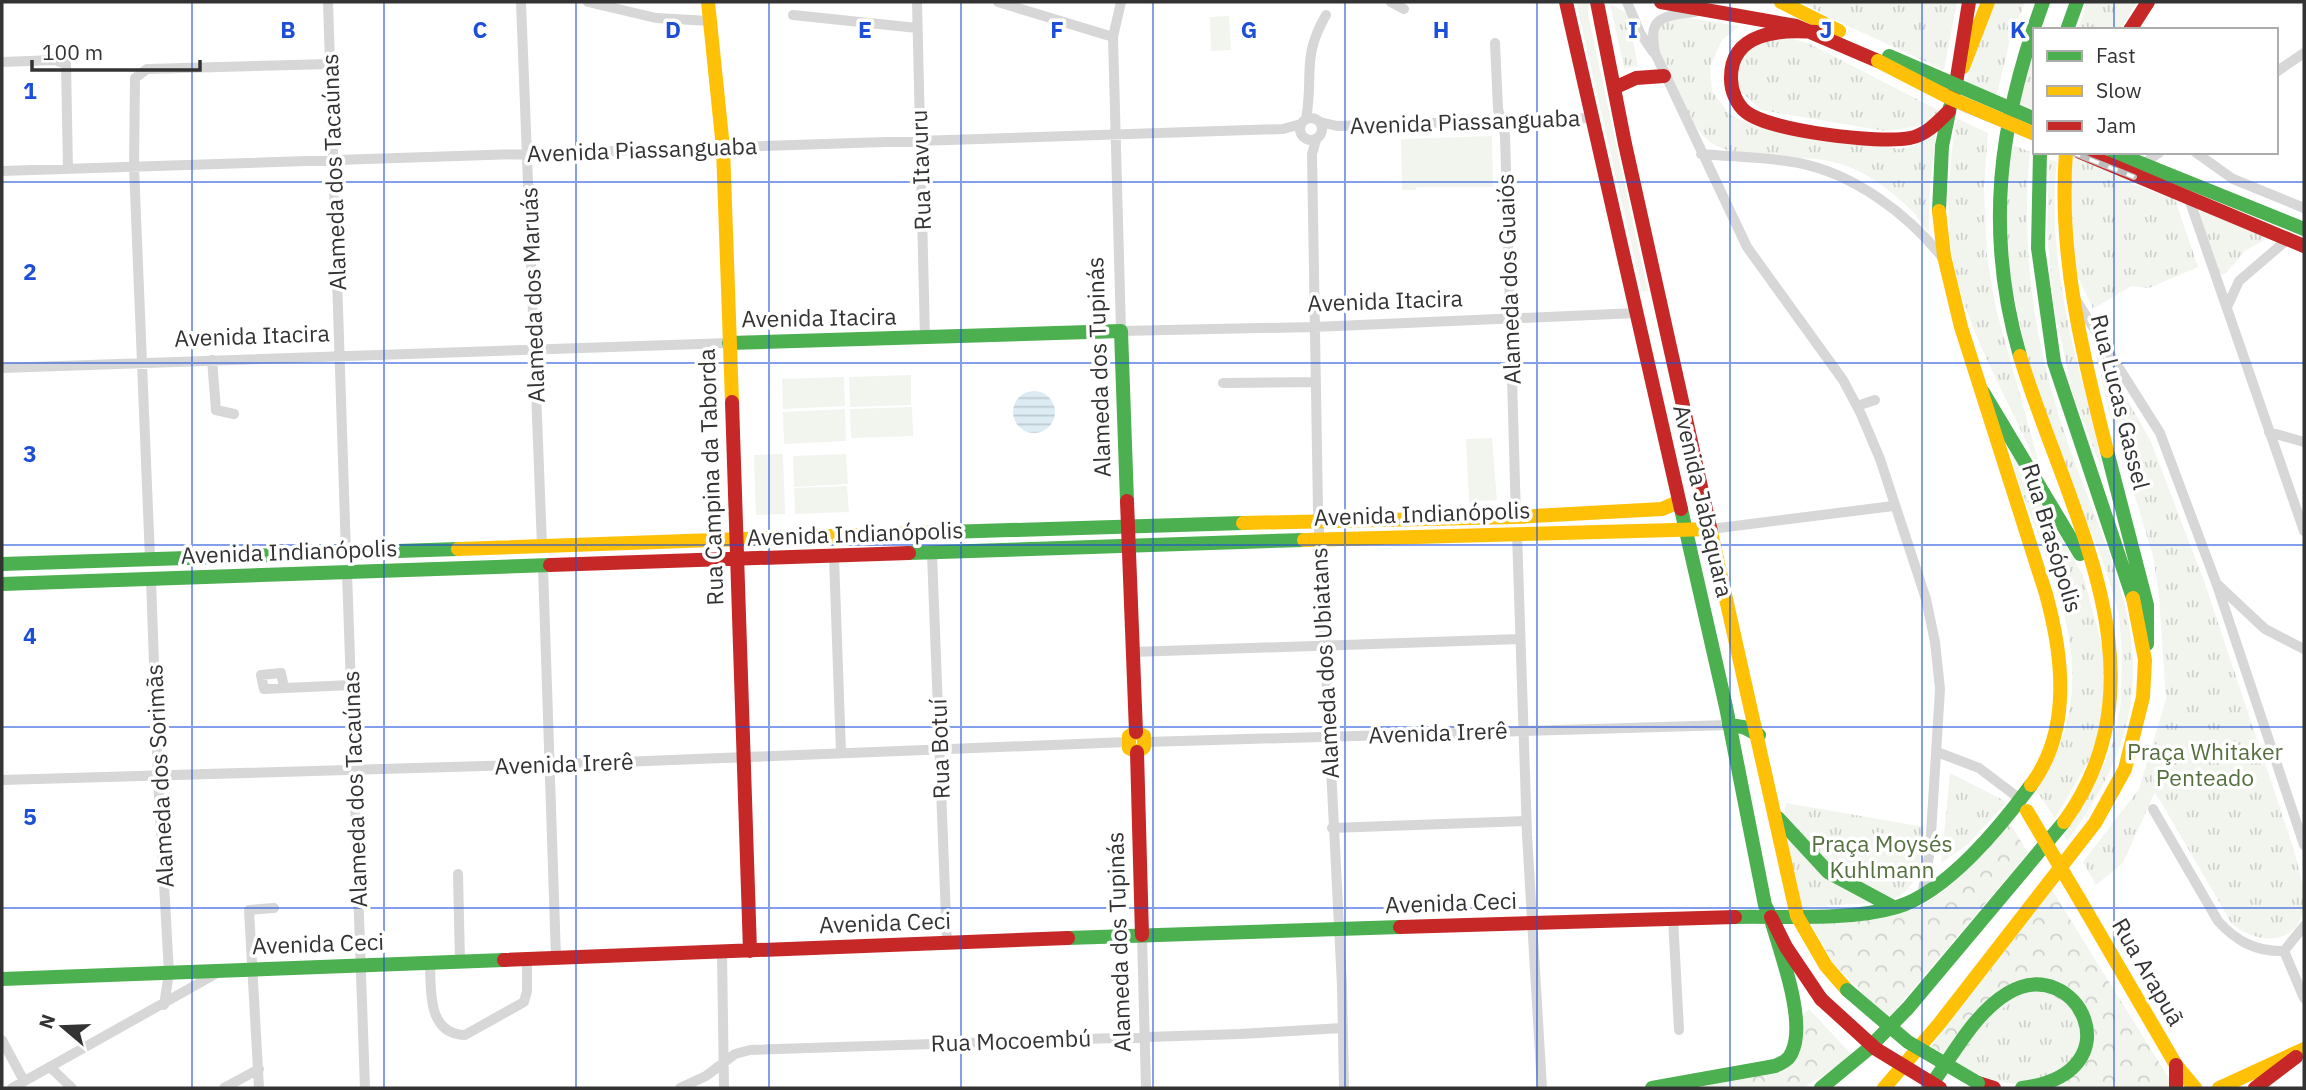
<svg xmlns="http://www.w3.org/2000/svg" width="2306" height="1090" font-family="'IBM Plex Sans',sans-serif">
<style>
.grass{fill:#f1f5ed}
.forest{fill:url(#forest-crowns)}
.park{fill:url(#park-tufts)}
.water{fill:url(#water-rules)}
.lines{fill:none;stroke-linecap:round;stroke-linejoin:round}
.street{stroke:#d7d7d7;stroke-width:10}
.fast{stroke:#4caf50;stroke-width:14}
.slow{stroke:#ffc107;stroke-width:14}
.jam{stroke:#c62828;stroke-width:14}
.rail-casing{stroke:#bebebe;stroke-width:6}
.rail{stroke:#fff;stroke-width:3.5;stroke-dasharray:10;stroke-linecap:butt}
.fast-bridge{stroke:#4caf50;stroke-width:14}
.slow-bridge{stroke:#ffc107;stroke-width:14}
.jam-bridge{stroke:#c62828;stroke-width:14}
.grid{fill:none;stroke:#1d4ed8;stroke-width:2;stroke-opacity:0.55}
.labels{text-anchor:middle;stroke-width:7;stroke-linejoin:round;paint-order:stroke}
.street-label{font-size:23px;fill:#333;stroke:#fff}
.park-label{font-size:23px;fill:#56703f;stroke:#fff}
.grid-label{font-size:23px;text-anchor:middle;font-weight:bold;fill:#1d4ed8;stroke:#fff;stroke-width:7;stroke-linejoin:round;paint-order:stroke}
</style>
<defs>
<pattern id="forest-crowns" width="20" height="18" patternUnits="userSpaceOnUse" patternTransform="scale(1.75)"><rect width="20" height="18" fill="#f1f5ed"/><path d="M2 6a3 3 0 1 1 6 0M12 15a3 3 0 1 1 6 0" fill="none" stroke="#cfd2cc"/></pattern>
<pattern id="park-tufts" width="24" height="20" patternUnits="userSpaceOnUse" patternTransform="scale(1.75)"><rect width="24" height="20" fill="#f1f5ed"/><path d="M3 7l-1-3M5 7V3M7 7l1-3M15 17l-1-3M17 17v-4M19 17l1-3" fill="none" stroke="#cfd2cc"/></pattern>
<pattern id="water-rules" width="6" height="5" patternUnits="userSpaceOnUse" patternTransform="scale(1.75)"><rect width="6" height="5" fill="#ddebf3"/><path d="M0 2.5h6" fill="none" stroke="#becad1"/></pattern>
</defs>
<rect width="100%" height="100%" fill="#fff"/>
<path class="grass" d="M 1576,2 L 1589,2 L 1588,15 L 1648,291 L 1642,292 Z
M 1229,16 L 1231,50 L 1211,51 L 1210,17 Z
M 1492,136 L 1493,187 L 1416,187 L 1416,190 L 1402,190 L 1401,139 Z
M 911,375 L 911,405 L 850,407 L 849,377 Z
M 844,377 L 845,406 L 783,409 L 782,379 Z
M 912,407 L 913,436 L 851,438 L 850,409 Z
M 845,409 L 846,441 L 784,444 L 783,412 Z
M 1492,438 L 1497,500 L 1469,502 L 1466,439 Z
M 783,454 L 785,514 L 756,515 L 754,455 Z
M 846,454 L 848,484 L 794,487 L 793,456 Z
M 847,486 L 849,512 L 795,514 L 794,488 Z"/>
<path class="forest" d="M 2010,823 L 2028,853 L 1888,1018 L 1833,963 L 1812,925 C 1834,914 1868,919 1893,915 C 1942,907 1978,857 2010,823 Z
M 2052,890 L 2170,1080 L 2168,1088 L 2051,1088 L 1946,1055 L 1931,1047 Z
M 1809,1009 L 1853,1056 L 1803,1088 L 1683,1088 L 1777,1072 L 1799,1017 Z"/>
<path class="park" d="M 1802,2 L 1957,2 L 1944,70 L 1826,16 Z
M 1990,2 L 2025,2 L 2010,40 L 1996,98 L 1965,84 Z
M 2087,2 L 2137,2 L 2120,30 L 2078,30 Z
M 1610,4 L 1628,14 L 1638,66 L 1624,68 Z
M 1670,15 L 1739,26 L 1722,40 L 1710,67 L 1712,91 L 1730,115 L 1758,127 L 1899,149 L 1913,146 L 1936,133 L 1930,182 L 1929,232 C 1923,227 1920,221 1916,215 C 1897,195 1868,172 1841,164 C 1802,152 1757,163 1719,147 C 1686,133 1661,57 1653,23 Z
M 2035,32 L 2035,114 L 2011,105 Z
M 1789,38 L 1808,43 L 1940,111 L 1929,121 L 1914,127 L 1885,131 L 1761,110 L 1737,88 L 1736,57 L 1756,40 Z
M 1956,118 L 1988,133 L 1984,187 L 1987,256 L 1996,309 L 2038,460 L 2034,459 C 2007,396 1963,324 1952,256 C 1945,210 1950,164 1956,118 Z
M 2008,143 L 2030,152 C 2022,230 2030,312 2051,388 C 2099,566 2200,663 2067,841 L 2063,834 L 2103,767 L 2115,736 L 2121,703 L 2122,653 L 2119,615 L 2107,573 L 2035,389 L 2006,259 Z
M 2071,152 L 2140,152 L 2127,182 L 2175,199 L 2198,267 L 2149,288 L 2131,286 L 2093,309 L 2074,269 L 2067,206 Z
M 2049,159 L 2057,162 C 2050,219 2059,282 2071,337 C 2075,359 2105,460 2102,471 L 2072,391 L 2054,307 L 2047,232 Z
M 2202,209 L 2265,235 L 2264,240 L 2245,251 L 2225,274 L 2220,275 L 2197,216 Z
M 2097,345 L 2151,442 L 2204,581 L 2294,850 C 2298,868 2306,890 2304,909 C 2295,948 2256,943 2232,924 L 2155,792 L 2123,863 L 2096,885 L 2083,862 L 2139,789 L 2166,699 L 2159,596 L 2153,556 L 2109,411 L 2095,350 Z
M 2012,452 L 2083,575 L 2103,650 L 2104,699 L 2094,752 L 2055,818 L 2036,790 C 2112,675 2051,583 2014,468 Z
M 1950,773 L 2007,802 L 1967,845 L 1941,863 Z
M 1786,803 L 1924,827 C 1920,858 1923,887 1890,901 L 1828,869 L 1784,818 Z
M 1785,835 L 1873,903 L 1802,907 Z
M 2036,989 L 2068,1003 C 2072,1012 2081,1024 2081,1033 C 2081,1069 2033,1089 2002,1082 C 1987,1079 1971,1070 1956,1065 C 1978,1032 1999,1004 2036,989 Z"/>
<path class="water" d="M1013 412a21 21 0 1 1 42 0a21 21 0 1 1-42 0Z"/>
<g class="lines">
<path class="street" d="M 328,2 L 346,553
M 521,2 L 542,546
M 588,2 L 656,18 L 710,21
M 917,2 L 925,339
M 998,2 L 1113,37
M 1121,2 L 1113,37 L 1121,331 L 1314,327 L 1637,313
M 1391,2 L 1404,9
M 1627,2 L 1640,33 L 1653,52
M 1695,12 C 1662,16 1646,17 1656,55 L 1747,247 L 1843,380 L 1861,414 L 1880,459 L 1926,599 L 1935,642 L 1940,689 L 1930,850 L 1922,896
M 793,15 L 917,28
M 1495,43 L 1498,109 L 1505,135 L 1516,517
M 2,62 L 55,60 L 66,64 L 68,169
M 2276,72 L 2304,53
M1300 129a11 11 0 1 1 22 0a11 11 0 1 1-22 0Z
M 1306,119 C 1314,75 1301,58 1326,15
M 1320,122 L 1337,126 L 1593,118
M 1316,140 L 1312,154 L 1318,510 L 1342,986 L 1344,1088
M 2195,152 L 2233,179 L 2304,208
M 1701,154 C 1734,157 1767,157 1799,163 C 1854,174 1908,214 1942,257
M 2142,165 L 2160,152
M 2,171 L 1283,129 L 1301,124
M 2188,196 L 2304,531
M 2076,300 L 2160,433 L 2217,585 L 2304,845
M 2228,305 L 2239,281 L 2288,239
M 212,360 L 216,410 L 234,414
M 2,368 L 729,343
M 1223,383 L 1316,382
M 1857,406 L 1875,400
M 2269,432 L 2304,442
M 1711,529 L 1893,506
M 1517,534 L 1527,835 L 1542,1088
M 932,554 L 947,944
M 834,557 L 841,753
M 150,559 L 134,167 L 135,78 L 147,69 L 330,64
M 543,567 L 556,958
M 347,573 L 365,1088
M 151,579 L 158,777 L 169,973 L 164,1005
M 2218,585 L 2265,629 L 2304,649
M 1133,652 L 1520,639
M 284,687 L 281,673 L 261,675 L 264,689 L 351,685
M 1146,742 L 1729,725
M 1937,752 L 1979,768 L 2020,799
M 2,780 L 622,762 L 1127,742
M 2153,809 L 2218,921 C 2236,941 2256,952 2284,951 L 2304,926
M 1332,828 L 1526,821
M 458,874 L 460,962
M 1673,918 L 1679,1030
M 1142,935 L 1146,1088
M 2284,951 L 2304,998
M 722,953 L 724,1088
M 430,963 C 431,990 427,1034 465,1035 L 524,1002 L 527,991 L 527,961
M 2,1040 L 24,1081
M 50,1067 L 72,1088
M 12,1088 L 219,972
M 224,1088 L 259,1069
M 259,1088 L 249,910 L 274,908
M 680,1088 L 706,1076 L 735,1054 L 750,1050 L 1240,1034 L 1342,1028"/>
<path class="fast" d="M 2067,30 L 2077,2
M 2040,152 L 2038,248 L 2054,362 L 2133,598
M 2113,152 L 2304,229
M 1939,211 L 1942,146 L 1950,107
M 729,343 L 1121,331 L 1127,501
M 2020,356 C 1984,232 1999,121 2043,2
M 1983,392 L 2080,554
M 2107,451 L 2147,605 L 2147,644
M 1681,509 L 1726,707 L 1765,905 L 1771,917
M 947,532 L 1243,523
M 909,553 L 1304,540
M 2,564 L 458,549
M 2,584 L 550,565
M 1729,725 L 1743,727 L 1759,735
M 1778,818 L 1828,872 L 1893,907
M 1735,917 C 1785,916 1849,921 1897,907 C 1947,892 2001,826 2031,785
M 1068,938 L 1400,927
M 2,979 L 504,960
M 1652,1088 L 1775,1066 C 1782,1063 1789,1060 1792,1052 C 1807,1020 1779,949 1770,916
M 1821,1088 L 1867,1050 L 1908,1008 L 2064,822
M 1929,1088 C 1952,1057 1973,1014 2008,993 C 2077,952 2138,1073 2022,1088"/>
<path class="slow" d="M 708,2 L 723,148 L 732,402
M 1781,2 L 1839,31
M 1963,67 L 1988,2
M 2066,152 C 2058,254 2082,353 2107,451
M 1939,211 L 1944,256 L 1961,327 L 2046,594 C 2063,656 2072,730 2031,785
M 2020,356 C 2065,507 2172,673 2064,822
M 1243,523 L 1516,517 L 1662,509 L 1678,502
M 1711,532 L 1797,916 L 1826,966 L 1847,990
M 1304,540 L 1711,529
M 458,549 L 947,532
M 1136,732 L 1144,736 L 1144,747 L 1137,752
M 1136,732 L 1129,736 L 1129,748 L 1137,752
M 2081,902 L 2176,1065 L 2195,1088
M 1884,1088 L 1939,1024 L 2095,823 L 2125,769 L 2143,697 L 2145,660 L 2133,598
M 2219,1088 L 2304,1049"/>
<path class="jam" d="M 1566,2 L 1681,509
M 1597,2 L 1625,144 L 1711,532
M 1661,2 L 1796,26 L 1878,61
M 2130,30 L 2148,2
M 1816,32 C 1780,29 1730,32 1731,79 C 1731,91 1737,105 1746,112 C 1770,131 1879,144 1910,138 C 1926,135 1938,122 1949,111
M 1614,88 L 1636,78 L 1664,76
M 1955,90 L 1969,2
M 2080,152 L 2304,246
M 732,402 L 750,951
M 1127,501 L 1136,732
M 550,565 L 909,553
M 1137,752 L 1142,935
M 1771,917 L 1786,947 L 1821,999
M 1400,927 L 1735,917
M 504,960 L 1068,938
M 2176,1065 L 2176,1088
M 1978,1083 L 1994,1088
M 2255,1088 L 2296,1057"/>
<defs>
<path id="rail" d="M 1876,64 L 1967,110 L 2035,138
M 2071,152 L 2134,177"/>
</defs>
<use href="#rail" class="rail-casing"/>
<use href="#rail" class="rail"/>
<path class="fast-bridge" d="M 1889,56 L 2035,119
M 1847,990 L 1908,1042 L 1978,1083"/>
<path class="slow-bridge" d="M 1878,61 L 1950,98 L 2035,134
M 2027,811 L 2081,902"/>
<path class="jam-bridge" d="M 1821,999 L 1876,1049 L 1940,1088"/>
</g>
<path class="grid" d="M 192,2 L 192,1088M 384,2 L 384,1088M 576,2 L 576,1088M 769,2 L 769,1088M 961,2 L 961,1088M 1153,2 L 1153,1088M 1345,2 L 1345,1088M 1537,2 L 1537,1088M 1730,2 L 1730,1088M 1922,2 L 1922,1088M 2114,2 L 2114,30M 2114,152 L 2114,1088M 2,182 L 2304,182M 2,363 L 2304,363M 2,545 L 2304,545M 2,727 L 2304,727M 2,908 L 2304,908"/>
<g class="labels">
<g class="street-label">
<text transform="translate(1465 122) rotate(-2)" y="8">Avenida Piassanguaba</text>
<text transform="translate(642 150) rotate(-2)" y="8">Avenida Piassanguaba</text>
<text transform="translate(921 170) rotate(-92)" y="8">Rua Itavuru</text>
<text transform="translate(334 172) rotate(-92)" y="8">Alameda dos Tacaúnas</text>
<text transform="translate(1509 279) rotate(-92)" y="8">Alameda dos Guaiós</text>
<text transform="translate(533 295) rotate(-92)" y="8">Alameda dos Maruás</text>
<text transform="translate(1385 301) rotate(-2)" y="8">Avenida Itacira</text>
<text transform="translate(819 318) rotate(-1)" y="8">Avenida Itacira</text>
<text transform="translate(252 336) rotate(-2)" y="8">Avenida Itacira</text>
<text transform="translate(1099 367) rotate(-92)" y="8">Alameda dos Tupinás</text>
<text transform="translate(2120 402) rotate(76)" y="8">Rua Lucas Gassel</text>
<text transform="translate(711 477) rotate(-92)" y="8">Rua Campina da Taborda</text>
<text transform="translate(1703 501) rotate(77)" y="8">Avenida Jabaquara</text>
<text transform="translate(1422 514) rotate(-2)" y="8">Avenida Indianópolis</text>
<text transform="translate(855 534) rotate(-2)" y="8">Avenida Indianópolis</text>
<text transform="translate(2052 538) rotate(73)" y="8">Rua Brasópolis</text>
<text transform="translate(289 552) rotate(-2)" y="8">Avenida Indianópolis</text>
<text transform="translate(1325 663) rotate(-93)" y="8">Alameda dos Ubiatans</text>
<text transform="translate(1438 733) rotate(-2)" y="8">Avenida Irerê</text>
<text transform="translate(940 749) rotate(-92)" y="8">Rua Botuí</text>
<text transform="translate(564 764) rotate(-2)" y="8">Avenida Irerê</text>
<text transform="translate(160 776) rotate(-93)" y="8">Alameda dos Sorimãs</text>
<text transform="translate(355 789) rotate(-92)" y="8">Alameda dos Tacaúnas</text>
<text transform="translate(1451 903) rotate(-2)" y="8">Avenida Ceci</text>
<text transform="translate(885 923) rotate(-2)" y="8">Avenida Ceci</text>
<text transform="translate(1119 942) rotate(-92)" y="8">Alameda dos Tupinás</text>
<text transform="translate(318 944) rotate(-2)" y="8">Avenida Ceci</text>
<text transform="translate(2148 972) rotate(60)" y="8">Rua Arapuã</text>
<text transform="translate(1011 1041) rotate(-2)" y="8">Rua Mocoembú</text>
</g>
<g class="park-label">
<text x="2205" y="760">Praça Whitaker<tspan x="2205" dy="26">Penteado</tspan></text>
<text x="1882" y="852">Praça Moysés<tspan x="1882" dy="26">Kuhlmann</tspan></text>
</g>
</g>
<g class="grid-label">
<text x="288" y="38">B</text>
<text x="480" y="38">C</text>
<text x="673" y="38">D</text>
<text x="865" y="38">E</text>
<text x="1057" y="38">F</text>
<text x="1249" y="38">G</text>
<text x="1441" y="38">H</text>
<text x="1633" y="38">I</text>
<text x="1826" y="38">J</text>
<text x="2018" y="38">K</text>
<text x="30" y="99">1</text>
<text x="30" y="280">2</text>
<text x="30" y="462">3</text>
<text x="30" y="644">4</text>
<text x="30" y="825">5</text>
</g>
<rect width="2306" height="1090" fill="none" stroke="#333333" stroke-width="7"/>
<rect x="2033" y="28" width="245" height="126" fill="#ffffff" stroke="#adadad" stroke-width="2"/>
<rect x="2047" y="51" width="35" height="10" fill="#4caf50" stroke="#adadad" stroke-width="2"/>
<text x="2096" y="63" font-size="21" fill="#333333">Fast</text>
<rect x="2047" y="86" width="35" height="10" fill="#ffc107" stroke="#adadad" stroke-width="2"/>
<text x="2096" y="98" font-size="21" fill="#333333">Slow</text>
<rect x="2047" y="121" width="35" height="10" fill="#c62828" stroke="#adadad" stroke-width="2"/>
<text x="2096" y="133" font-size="21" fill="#333333">Jam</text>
<g transform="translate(63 1027) rotate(289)" stroke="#ffffff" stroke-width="5" paint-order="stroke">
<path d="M0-5L12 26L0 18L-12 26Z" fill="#333333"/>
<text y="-10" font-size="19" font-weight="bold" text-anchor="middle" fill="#333333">N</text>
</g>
<path d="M32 60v10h168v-10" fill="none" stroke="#333333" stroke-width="3.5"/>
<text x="42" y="60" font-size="21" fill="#333333" stroke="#ffffff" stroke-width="5" paint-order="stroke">100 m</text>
</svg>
